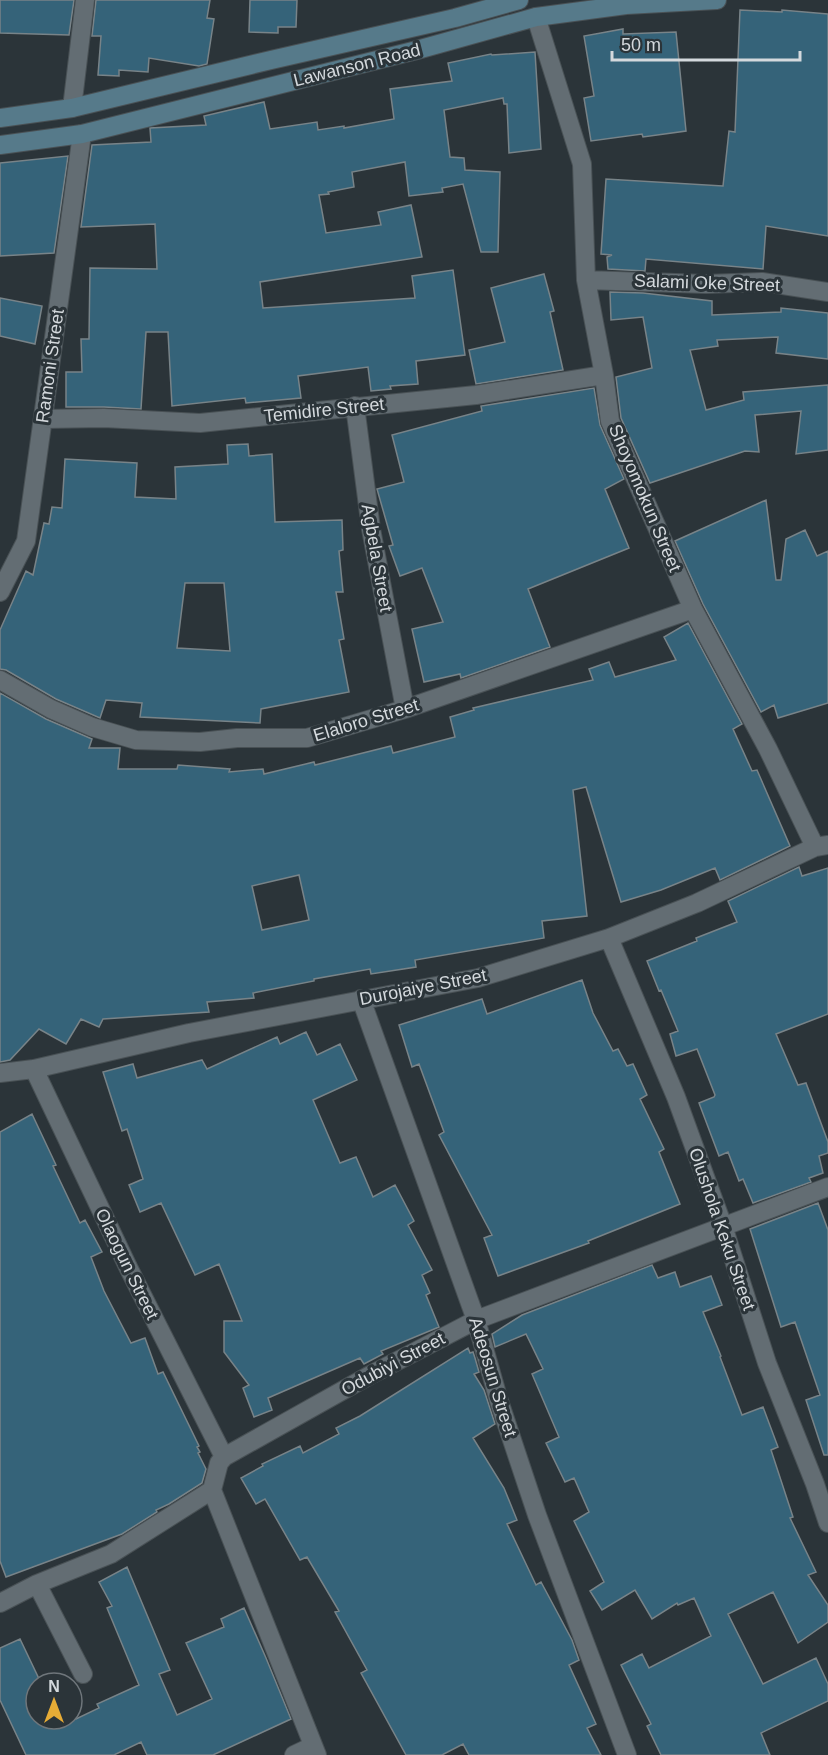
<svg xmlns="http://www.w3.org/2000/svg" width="828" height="1755" font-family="Arial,sans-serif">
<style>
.building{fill:#356379;stroke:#788388;stroke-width:1.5;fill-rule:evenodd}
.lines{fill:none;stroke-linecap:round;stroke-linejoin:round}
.minor-casing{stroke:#495155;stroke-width:20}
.secondary-casing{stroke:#495155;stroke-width:20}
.minor{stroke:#636d73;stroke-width:18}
.secondary{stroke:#567a8a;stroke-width:18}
.labels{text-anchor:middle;stroke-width:6;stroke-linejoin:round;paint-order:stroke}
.street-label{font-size:18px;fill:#d4d9dd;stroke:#2b3439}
</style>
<rect width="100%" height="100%" fill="#2b3439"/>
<path class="building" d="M 0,0 L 74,0 L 69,35 L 0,33 Z
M 96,0 L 210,0 L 207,18 L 214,19 L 207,64 L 199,66 L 149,58 L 148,72 L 119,70 L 119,76 L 98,75 L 101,36 L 92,36 Z
M 250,0 L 297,0 L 296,27 L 278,27 L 278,33 L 249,32 Z
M 740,10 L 782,12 L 782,10 L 828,14 L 828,236 L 766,226 L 763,269 L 646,259 L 645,271 L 608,269 L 607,257 L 612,255 L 601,254 L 606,179 L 723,186 L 729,131 L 735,132 Z
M 623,29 L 623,34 L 676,32 L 686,131 L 643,137 L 642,134 L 591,141 L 584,98 L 594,96 L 584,36 Z
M 535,52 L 541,149 L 509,153 L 507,104 L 504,104 L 503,98 L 444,110 L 450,157 L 464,158 L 465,170 L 500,172 L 498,252 L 481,252 L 463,184 L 442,188 L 443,192 L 409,196 L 405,162 L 352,172 L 354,187 L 328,192 L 329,194 L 319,195 L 326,233 L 381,225 L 378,212 L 411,205 L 422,257 L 260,282 L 263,308 L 415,298 L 412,276 L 453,270 L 465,355 L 416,361 L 418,384 L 390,386 L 391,389 L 371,391 L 368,367 L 298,376 L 301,398 L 246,403 L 245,398 L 172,406 L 168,332 L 146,332 L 141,409 L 104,407 L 66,407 L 66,372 L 82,372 L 81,339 L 89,339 L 90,268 L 157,269 L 155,224 L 81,227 L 92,145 L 151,142 L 150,128 L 206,125 L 204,116 L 264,102 L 270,129 L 317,122 L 318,130 L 344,126 L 344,128 L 394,119 L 390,89 L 452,81 L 448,63 L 491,54 L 492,55 Z
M 68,156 L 54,253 L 0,256 L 0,163 Z
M 544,274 L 554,311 L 550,312 L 563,370 L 476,384 L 469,350 L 505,342 L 491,288 Z
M 610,292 L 643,293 L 712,301 L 712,315 L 781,312 L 781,308 L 828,313 L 828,359 L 776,353 L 778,337 L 717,340 L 718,346 L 690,350 L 706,410 L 744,400 L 743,392 L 828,385 L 828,450 L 796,454 L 801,411 L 755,415 L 759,452 L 745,451 L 650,483 L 621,418 L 616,377 L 652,368 L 643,317 L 611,320 Z
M 0,298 L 42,306 L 35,344 L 0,336 Z
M 594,388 L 600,425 L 624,479 L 605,489 L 629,548 L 528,589 L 550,647 L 461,678 L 460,674 L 424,682 L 412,629 L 443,622 L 422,568 L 400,576 L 389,546 L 393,545 L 377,489 L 404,482 L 392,435 L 482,411 L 481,406 Z
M 248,444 L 249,456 L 272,454 L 275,522 L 342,520 L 343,550 L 339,551 L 343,592 L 336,592 L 344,639 L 339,640 L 349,692 L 261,709 L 260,723 L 140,717 L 142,703 L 106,700 L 100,718 L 56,699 L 6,670 L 0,669 L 0,630 L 26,571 L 33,575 L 44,523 L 49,524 L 52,507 L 62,508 L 65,459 L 137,463 L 135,497 L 176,499 L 175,467 L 228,464 L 227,445 ZM 185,583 L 224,583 L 230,651 L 177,648 Z
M 766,500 L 776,580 L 781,580 L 786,539 L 805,530 L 817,556 L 828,551 L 828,703 L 778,718 L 774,705 L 761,712 L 703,604 L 675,541 Z
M 688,623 L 742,724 L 733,729 L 752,771 L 757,770 L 790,846 L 720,880 L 715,868 L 661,890 L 621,902 L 586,787 L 573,790 L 587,916 L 542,921 L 544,938 L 415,960 L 416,967 L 371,974 L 370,969 L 314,979 L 314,981 L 253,993 L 254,998 L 207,1002 L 209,1012 L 103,1019 L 99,1027 L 81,1019 L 66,1044 L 39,1029 L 10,1060 L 0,1062 L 0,693 L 46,719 L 92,739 L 89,748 L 120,748 L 118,769 L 177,769 L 178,765 L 230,769 L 229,772 L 263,769 L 264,774 L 314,762 L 315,765 L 391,746 L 393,753 L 455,737 L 450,717 L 474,710 L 473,708 L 593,680 L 589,669 L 609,662 L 615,677 L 676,660 L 664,637 ZM 299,875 L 309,920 L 262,930 L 252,886 Z
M 799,867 L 802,876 L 828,868 L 828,1014 L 776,1034 L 798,1085 L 806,1083 L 828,1142 L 828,1153 L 819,1156 L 823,1173 L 809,1178 L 811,1182 L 753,1203 L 743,1179 L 739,1181 L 728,1152 L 719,1156 L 699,1103 L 714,1097 L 715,1095 L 697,1049 L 676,1056 L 670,1034 L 678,1031 L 661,990 L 659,991 L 647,961 L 697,941 L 696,938 L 737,922 L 728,901 Z
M 582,980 L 593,1013 L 613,1051 L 618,1049 L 627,1066 L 633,1064 L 647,1095 L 640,1099 L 664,1149 L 659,1152 L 680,1204 L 588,1241 L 589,1243 L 498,1276 L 484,1238 L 492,1235 L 439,1135 L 444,1132 L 419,1064 L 412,1067 L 399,1025 L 482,999 L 487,1014 Z
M 306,1032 L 317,1055 L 340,1044 L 357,1080 L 313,1100 L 340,1163 L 356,1157 L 373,1197 L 395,1185 L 414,1221 L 408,1225 L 432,1270 L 422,1275 L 430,1293 L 426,1295 L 439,1327 L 381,1351 L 383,1354 L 364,1364 L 360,1358 L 268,1398 L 272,1410 L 254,1417 L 243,1388 L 249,1385 L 224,1352 L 224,1321 L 242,1321 L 219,1264 L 195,1275 L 161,1203 L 140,1212 L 129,1185 L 143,1179 L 127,1129 L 122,1131 L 103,1072 L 133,1064 L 137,1078 L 202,1060 L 207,1069 L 277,1037 L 280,1044 Z
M 32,1114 L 56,1165 L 53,1166 L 80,1223 L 85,1220 L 102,1252 L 91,1257 L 104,1291 L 131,1343 L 145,1338 L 158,1374 L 163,1372 L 199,1446 L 197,1447 L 200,1452 L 198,1453 L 206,1469 L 202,1483 L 169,1504 L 156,1510 L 157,1512 L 122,1534 L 6,1577 L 0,1561 L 0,1132 Z
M 818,1203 L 828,1230 L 828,1455 L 824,1455 L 806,1400 L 820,1395 L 808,1360 L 795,1322 L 781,1327 L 750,1229 Z
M 652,1265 L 658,1278 L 675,1272 L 680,1287 L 711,1276 L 722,1305 L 703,1312 L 721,1356 L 720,1357 L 742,1415 L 763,1407 L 778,1447 L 771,1450 L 793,1517 L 790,1518 L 816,1572 L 808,1575 L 828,1605 L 828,1622 L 798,1643 L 773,1592 L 728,1614 L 763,1684 L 816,1658 L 828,1684 L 828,1701 L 761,1733 L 770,1755 L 661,1755 L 647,1726 L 651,1724 L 621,1665 L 642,1654 L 649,1668 L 711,1636 L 694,1598 L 678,1605 L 677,1603 L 652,1619 L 635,1590 L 602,1610 L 590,1591 L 604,1582 L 574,1521 L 589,1512 L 574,1478 L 565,1482 L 546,1443 L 559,1437 L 532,1374 L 543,1369 L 526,1334 L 495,1347 L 492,1334 L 522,1315 Z
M 468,1348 L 470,1353 L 473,1352 L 475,1358 L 479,1372 L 474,1374 L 484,1390 L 495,1424 L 473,1438 L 504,1488 L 517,1520 L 507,1524 L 536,1585 L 541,1582 L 572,1640 L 579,1660 L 569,1665 L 596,1724 L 587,1728 L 601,1755 L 469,1755 L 463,1744 L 442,1755 L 406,1755 L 361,1673 L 367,1670 L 335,1612 L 339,1611 L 307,1557 L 300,1560 L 265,1499 L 256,1504 L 241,1478 L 263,1466 L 262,1464 L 300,1446 L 303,1453 L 339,1434 L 336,1428 L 360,1416 Z
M 127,1567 L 170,1670 L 159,1674 L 177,1715 L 212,1699 L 186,1643 L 224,1627 L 221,1619 L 244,1608 L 266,1658 L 291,1719 L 213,1755 L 147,1755 L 141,1742 L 114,1755 L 26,1755 L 0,1700 L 0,1648 L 20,1639 L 41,1683 L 36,1683 L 36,1719 L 76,1719 L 99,1708 L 97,1704 L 139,1685 L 107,1608 L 112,1606 L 99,1582 Z"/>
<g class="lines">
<defs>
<path id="minor" d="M 536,17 L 582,164 L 586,280 L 604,375 L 610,421 L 693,609 L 768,749 L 815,847
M 72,108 L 85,0
M 586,280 L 706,284 L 762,282 L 828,292
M 355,406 L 371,529 L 405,709
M 43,419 L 104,418 L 200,423 L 476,395 L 604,375
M 0,592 L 26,541 L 82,134
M 0,680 L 51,709 L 92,727 L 136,740 L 200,742 L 237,738 L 307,738 L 405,709 L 693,609
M 609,938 L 676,1097 L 723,1226 L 767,1363 L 815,1484 L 828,1523
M 361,999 L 476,1320 L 499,1401 L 537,1515 L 627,1755
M 34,1069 L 128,1267 L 224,1457
M 0,1073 L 34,1069 L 189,1033 L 478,978 L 609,938 L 697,903 L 815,847 L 828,845
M 212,1490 L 317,1755
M 37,1584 L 83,1674
M 0,1603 L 37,1584 L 111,1554 L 212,1490 L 219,1463 L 224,1457 L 372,1374 L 476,1320 L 828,1187
M 294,1755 L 313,1746"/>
<path id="secondary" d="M 0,118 L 72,108 L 271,60 L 455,18 L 519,0
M 0,145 L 82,134 L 417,50 L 536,17 L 626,5 L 717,0"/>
</defs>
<use href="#minor" class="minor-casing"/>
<use href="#secondary" class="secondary-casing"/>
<use href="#minor" class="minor"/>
<use href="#secondary" class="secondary"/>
</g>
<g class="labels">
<g class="street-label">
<text transform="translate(357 65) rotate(-14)" y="6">Lawanson Road</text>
<text transform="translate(707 283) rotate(2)" y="6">Salami Oke Street</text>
<text transform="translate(50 366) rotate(-82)" y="6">Ramoni Street</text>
<text transform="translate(324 410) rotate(-6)" y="6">Temidire Street</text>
<text transform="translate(645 498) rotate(67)" y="6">Shoyomokun Street</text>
<text transform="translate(377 558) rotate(80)" y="6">Agbela Street</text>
<text transform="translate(366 720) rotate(-17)" y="6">Elaloro Street</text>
<text transform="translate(423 987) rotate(-11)" y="6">Durojaiye Street</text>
<text transform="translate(722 1229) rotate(71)" y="6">Olushola Keku Street</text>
<text transform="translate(127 1264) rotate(64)" y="6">Olaogun Street</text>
<text transform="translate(393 1364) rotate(-28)" y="6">Odubiyi Street</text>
<text transform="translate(493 1377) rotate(73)" y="6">Adeosun Street</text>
</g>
</g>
<g transform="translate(54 1701)"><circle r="28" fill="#2b3439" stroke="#6f767b" stroke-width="1.5"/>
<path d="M0-4.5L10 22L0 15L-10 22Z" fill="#e7ac36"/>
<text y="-9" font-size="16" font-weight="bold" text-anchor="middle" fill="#d4d9dd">N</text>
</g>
<path d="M612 51v9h188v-9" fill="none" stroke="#d4d9dd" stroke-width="3"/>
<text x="621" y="51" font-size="18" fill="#d4d9dd" stroke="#2b3439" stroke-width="4.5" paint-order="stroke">50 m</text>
</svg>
